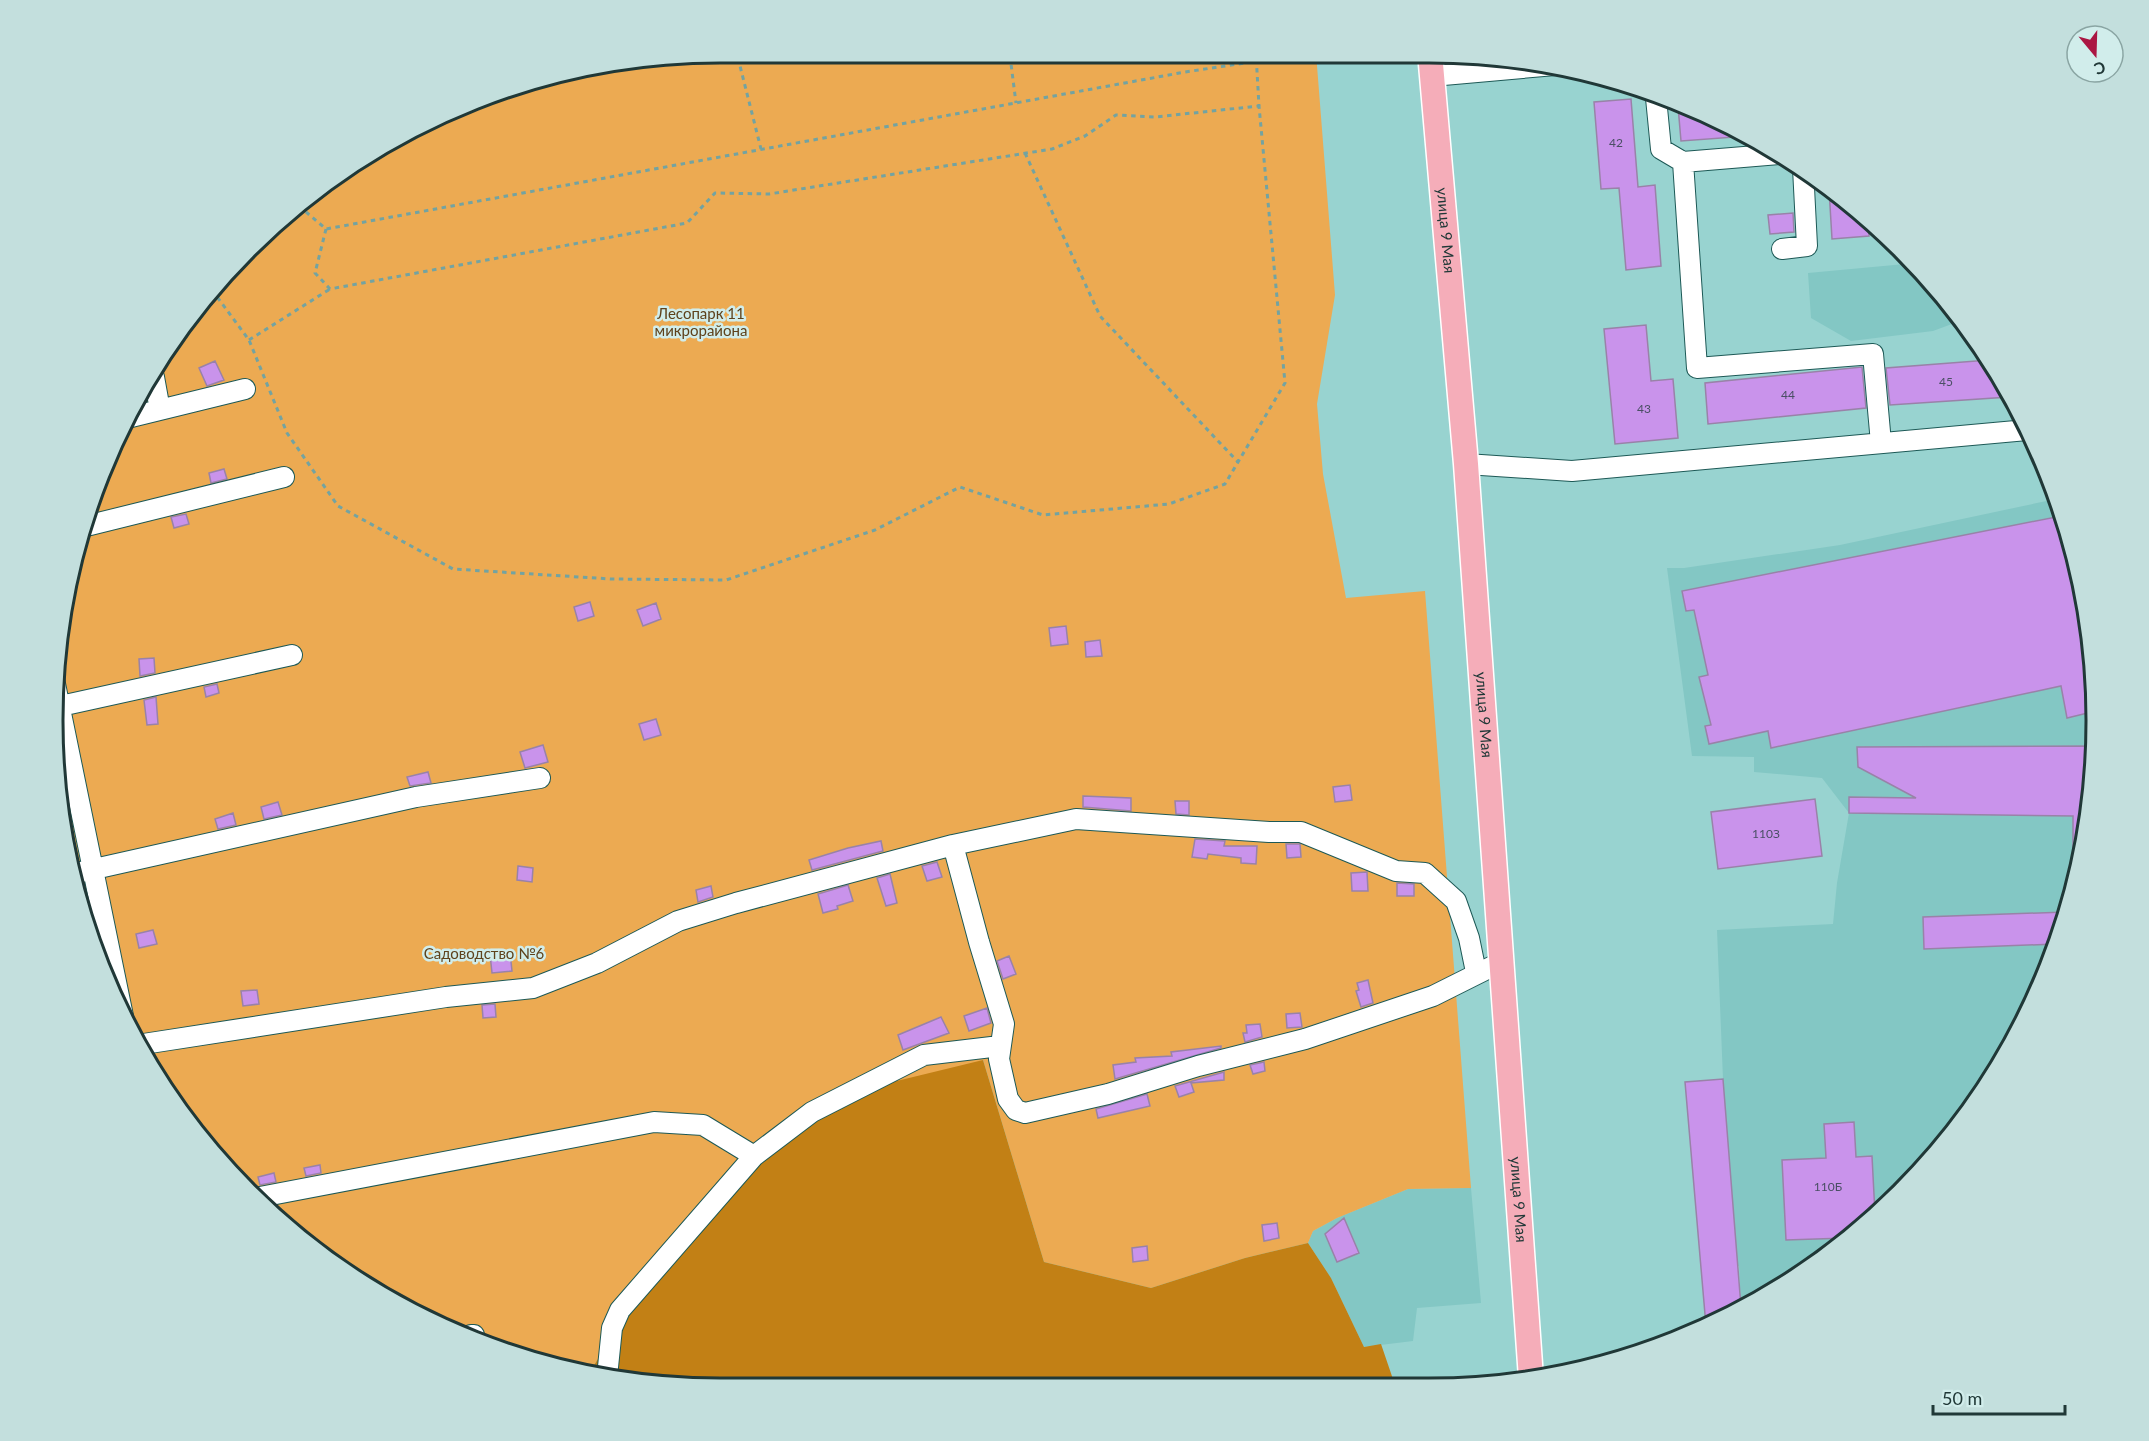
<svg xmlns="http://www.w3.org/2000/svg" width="2149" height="1441" font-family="Lato,sans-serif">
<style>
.built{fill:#83c7c4}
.green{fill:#ecaa52}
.forest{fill:#c28015}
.building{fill:#c993eb;stroke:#9982a8;stroke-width:1.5}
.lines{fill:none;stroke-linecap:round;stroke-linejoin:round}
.minor-casing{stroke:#1d5956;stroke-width:22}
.major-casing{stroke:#fff;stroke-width:27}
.path{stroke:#73a3a1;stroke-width:3;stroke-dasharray:4.5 4.5;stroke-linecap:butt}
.minor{stroke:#fff;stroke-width:20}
.major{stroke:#f5adb9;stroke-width:24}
.labels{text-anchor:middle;stroke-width:5;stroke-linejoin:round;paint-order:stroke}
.number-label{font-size:12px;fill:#4a4f64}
.street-label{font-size:15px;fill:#203837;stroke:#d1edeb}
.park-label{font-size:15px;fill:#5e421c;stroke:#d1edeb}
.rim{fill:none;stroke:#203837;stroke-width:3}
</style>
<rect width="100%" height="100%" fill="#98d3d0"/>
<path class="built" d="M 1902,249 L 1960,321 L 1933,331 L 1851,341 L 1811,318 L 1808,273 L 1905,264 Z
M 2056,499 L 2084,590 L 2096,720 L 2084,850 L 2046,976 L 1984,1091 L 1901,1193 L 1800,1276 L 1741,1307 L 1739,1266 L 1701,1269 L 1685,1082 L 1723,1079 L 1717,930 L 1833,924 L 1837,883 L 1849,813 L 1822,778 L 1754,772 L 1754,757 L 1692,756 L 1667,568 L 1684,568 L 1840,545 Z
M 1471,1188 L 1481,1303 L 1417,1308 L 1413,1341 L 1364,1347 L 1331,1278 L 1308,1243 L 1313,1231 L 1337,1218 L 1408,1189 Z"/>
<path class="green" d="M 1316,53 L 1335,295 L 1317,404 L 1323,474 L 1346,598 L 1425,591 L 1471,1188 L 1408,1189 L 1337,1218 L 1313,1231 L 1308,1243 L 1245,1258 L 1151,1288 L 1044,1262 L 983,1060 L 609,1341 L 588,1375 L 425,1319 L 349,1276 L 248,1193 L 142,1054 L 103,976 L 65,851 L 54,676 L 75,548 L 103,465 L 191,314 L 248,248 L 349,165 L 506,88 L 633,58 Z"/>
<path class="forest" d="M 983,1060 L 1044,1262 L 1151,1288 L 1245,1258 L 1308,1243 L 1331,1278 L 1364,1347 L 1381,1344 L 1396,1388 L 721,1388 L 588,1375 L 609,1341 L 749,1154 L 872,1087 Z"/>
<path class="building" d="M 1631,99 L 1638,187 L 1655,185 L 1661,266 L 1626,270 L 1619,188 L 1601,189 L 1594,102 Z
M 1678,106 L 1724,122 L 1749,136 L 1681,141 Z
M 1829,189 L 1868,221 L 1869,236 L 1832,239 Z
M 1793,213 L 1794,232 L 1770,234 L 1768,215 Z
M 1646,325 L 1651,381 L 1673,379 L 1678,438 L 1615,444 L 1604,329 Z
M 1989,360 L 2009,397 L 1890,405 L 1886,368 Z
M 215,361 L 224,380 L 207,386 L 199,368 Z
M 1862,367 L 1866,408 L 1708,424 L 1705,383 Z
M 224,469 L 227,479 L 211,483 L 209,473 Z
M 186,514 L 189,524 L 174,528 L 171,517 Z
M 2061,516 L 2084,590 L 2096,711 L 2067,718 L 2061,686 L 1771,748 L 1768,731 L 1709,744 L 1705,726 L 1711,725 L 1699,677 L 1708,675 L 1694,610 L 1686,611 L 1682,591 Z
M 590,602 L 594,616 L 578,621 L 574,607 Z
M 656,603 L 661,619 L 643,626 L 637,610 Z
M 1066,626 L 1068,644 L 1051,646 L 1049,628 Z
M 1100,640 L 1102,656 L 1086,657 L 1085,642 Z
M 154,658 L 155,673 L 140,676 L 139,659 Z
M 217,684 L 219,693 L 206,697 L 204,687 Z
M 156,697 L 158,724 L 147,725 L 144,700 Z
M 656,719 L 661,735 L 644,740 L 639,724 Z
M 543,745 L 548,762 L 525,768 L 520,752 Z
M 2094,746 L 2082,858 L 2073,857 L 2073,816 L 1849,813 L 1849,797 L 1916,798 L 1858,767 L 1857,747 Z
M 428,772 L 431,783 L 410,786 L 407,777 Z
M 1350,785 L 1352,800 L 1335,802 L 1333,787 Z
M 1083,796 L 1131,798 L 1131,811 L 1083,807 Z
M 1815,799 L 1822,856 L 1718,869 L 1711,812 Z
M 1175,801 L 1189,801 L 1189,815 L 1176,814 Z
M 278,802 L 282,815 L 264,819 L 261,807 Z
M 233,813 L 236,825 L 218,829 L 215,819 Z
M 1195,839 L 1225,841 L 1224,846 L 1257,846 L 1256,864 L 1241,863 L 1241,858 L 1208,854 L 1207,859 L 1192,857 Z
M 881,841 L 883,851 L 812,870 L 809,860 L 848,848 Z
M 1286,844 L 1300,844 L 1301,857 L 1287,858 Z
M 937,862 L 942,877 L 927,881 L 922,866 Z
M 518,866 L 533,868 L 532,882 L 517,880 Z
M 1367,872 L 1368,891 L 1352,891 L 1351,873 Z
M 890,874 L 897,903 L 886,906 L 877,878 Z
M 1397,883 L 1414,884 L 1414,896 L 1397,896 Z
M 848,885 L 853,901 L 837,906 L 838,909 L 823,913 L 818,894 Z
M 711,886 L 713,897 L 698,902 L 696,890 Z
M 2065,912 L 2055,944 L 1924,949 L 1923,917 Z
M 153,930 L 157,944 L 139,948 L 136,934 Z
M 510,952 L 512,971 L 492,973 L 490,954 Z
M 1009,956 L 1016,974 L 1003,979 L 997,961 Z
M 1368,980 L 1373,1003 L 1361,1007 L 1356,991 L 1359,990 L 1357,983 Z
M 257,990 L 259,1004 L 243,1006 L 241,991 Z
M 495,1004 L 496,1017 L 483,1018 L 482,1005 Z
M 987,1008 L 991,1023 L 969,1031 L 964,1016 Z
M 1300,1013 L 1302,1027 L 1287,1028 L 1286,1014 Z
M 941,1017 L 949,1033 L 903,1050 L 898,1035 Z
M 1260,1024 L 1262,1037 L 1245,1042 L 1243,1033 L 1247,1033 L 1246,1025 Z
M 1221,1046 L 1221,1048 L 1115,1079 L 1113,1065 L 1136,1062 L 1135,1058 L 1172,1056 L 1171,1052 Z
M 1264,1062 L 1265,1071 L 1253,1074 L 1250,1065 Z
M 1224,1072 L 1224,1080 L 1191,1083 L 1194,1092 L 1179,1097 L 1175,1086 Z
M 1723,1079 L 1741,1307 L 1706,1326 L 1685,1082 Z
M 1147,1094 L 1150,1106 L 1098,1118 L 1096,1109 Z
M 1854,1122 L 1856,1157 L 1872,1156 L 1875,1214 L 1846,1238 L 1786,1240 L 1782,1160 L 1826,1158 L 1824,1124 Z
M 320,1165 L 321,1173 L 306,1176 L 304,1168 Z
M 274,1173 L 276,1182 L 260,1185 L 258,1177 Z
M 1344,1218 L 1359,1253 L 1337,1262 L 1325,1234 Z
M 1277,1223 L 1279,1238 L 1264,1241 L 1262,1225 Z
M 1147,1246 L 1148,1260 L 1133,1262 L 1132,1248 Z"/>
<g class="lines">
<defs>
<path id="minor" d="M 1432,76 L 1555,65
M 1656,98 L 1661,149 L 1683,162 L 1781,154
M 1683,162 L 1697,368 L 1873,354 L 1881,443
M 1782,249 L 1807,246 L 1803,168
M 154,377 L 160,410
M 131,417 L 245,389
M 1466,464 L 1572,471 L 2027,430
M 82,527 L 284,477
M 54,679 L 123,1016
M 56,707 L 292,655
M 953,845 L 1076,819 L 1269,832 L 1301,832 L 1396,871 L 1425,873 L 1456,901 L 1469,938 L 1476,972
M 72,874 L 416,797 L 540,778
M 137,1045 L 446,997 L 533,988 L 597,963 L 678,921 L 736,903 L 953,845 L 979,942 L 1004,1024 L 999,1059 L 1008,1099 L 1016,1110 L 1025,1113 L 1108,1094 L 1198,1066 L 1305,1039 L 1433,996 L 1503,961
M 255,1198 L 654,1122 L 703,1125 L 754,1156
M 471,1335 L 474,1335
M 604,1377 L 608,1367 L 612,1328 L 620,1310 L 754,1156 L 812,1112 L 924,1055 L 1000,1046"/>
<g id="major">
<path id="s1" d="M 1430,53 L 1466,464 L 1531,1378"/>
</g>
</defs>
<use href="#minor" class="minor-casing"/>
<use href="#major" class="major-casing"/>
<path class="path" d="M 1010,56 L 1016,103
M 738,58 L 761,149
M 1025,153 L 1100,316 L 1238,462
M 299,206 L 326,229 L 1185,72 L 1312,53
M 326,229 L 315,273 L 330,289 L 687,223 L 715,193 L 769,194 L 1052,149 L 1085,136 L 1116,115 L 1155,117 L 1259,106 L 1256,54
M 212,290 L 249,340 L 287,433 L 338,506 L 453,569 L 611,579 L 726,580 L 875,530 L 960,487 L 1043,515 L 1169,504 L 1225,484 L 1285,383 L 1259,106
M 249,340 L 330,289"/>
<use href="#minor" class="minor"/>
<use href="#major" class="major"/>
</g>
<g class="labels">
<g class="number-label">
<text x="1616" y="147">42</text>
<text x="1946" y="386">45</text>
<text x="1788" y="399">44</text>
<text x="1644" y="413">43</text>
<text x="1766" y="838">110З</text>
<text x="1828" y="1191">110Б</text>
</g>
<g class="street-label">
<text dy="5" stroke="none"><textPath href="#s1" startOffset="178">улица 9 Мая</textPath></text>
<text dy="5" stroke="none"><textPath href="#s1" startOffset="664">улица 9 Мая</textPath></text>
<text dy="5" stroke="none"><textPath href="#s1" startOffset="1150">улица 9 Мая</textPath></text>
</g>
<g class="park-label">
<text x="701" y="319">Лесопарк 11<tspan x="701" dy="17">микрорайона</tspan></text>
<text x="484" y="959">Садоводство №6</text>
</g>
</g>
<path d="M0 0H2149V1441H0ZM720 63H1429A657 657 0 0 1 2086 720V721A657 657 0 0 1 1429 1378H720A657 657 0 0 1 63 721V720A657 657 0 0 1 720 63Z" fill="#c3dfdd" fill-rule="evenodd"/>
<path class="rim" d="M720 63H1429A657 657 0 0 1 2086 720V721A657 657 0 0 1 1429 1378H720A657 657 0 0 1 63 721V720A657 657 0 0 1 720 63Z"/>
<g transform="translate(2095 54) rotate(161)"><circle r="28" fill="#d1edeb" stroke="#8aa5a3" stroke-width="1.5"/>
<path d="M0-4.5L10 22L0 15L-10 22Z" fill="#ab1643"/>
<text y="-9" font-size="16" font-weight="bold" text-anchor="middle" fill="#203837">С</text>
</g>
<path d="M1933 1405v9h132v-9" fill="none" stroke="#203837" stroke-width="3"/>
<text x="1942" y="1405" font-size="18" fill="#203837" stroke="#d1edeb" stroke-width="4.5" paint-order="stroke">50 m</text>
</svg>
